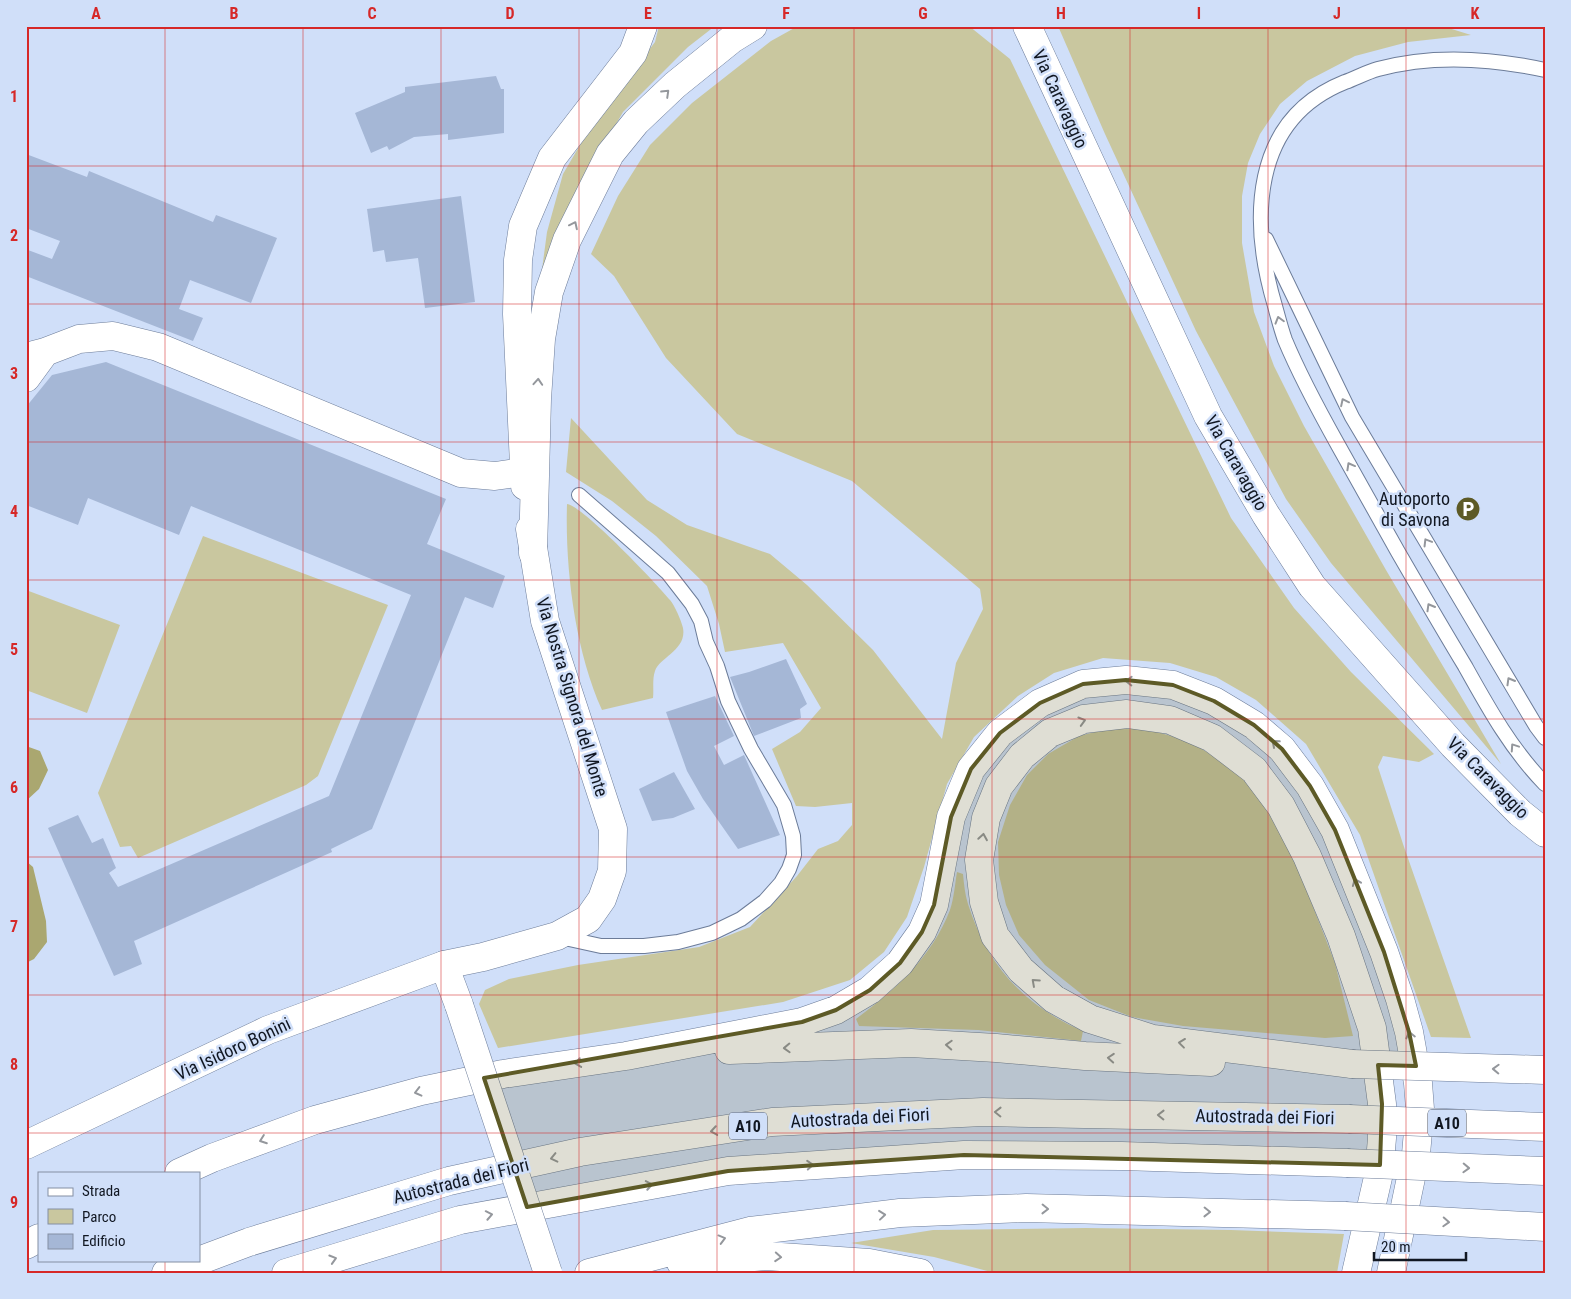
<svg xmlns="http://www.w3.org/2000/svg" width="1571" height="1299" font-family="'Roboto Condensed',sans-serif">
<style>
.green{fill:#c9c79f}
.forest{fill:#aaa770}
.building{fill:#a5b7d6}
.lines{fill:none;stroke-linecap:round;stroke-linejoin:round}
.service-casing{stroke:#6c7c99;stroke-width:16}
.minor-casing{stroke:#6c7c99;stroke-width:29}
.tertiary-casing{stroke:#6c7c99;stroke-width:29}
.motorway-casing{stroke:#6c7c99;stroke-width:29}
.service{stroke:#fff;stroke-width:14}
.minor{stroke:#fff;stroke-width:28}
.tertiary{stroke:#fff;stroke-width:28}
.motorway{stroke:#fff;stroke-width:28}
.minor-bridge-casing{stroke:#6c7c99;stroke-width:29;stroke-linecap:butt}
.motorway-bridge-casing{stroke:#6c7c99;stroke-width:29;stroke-linecap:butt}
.minor-bridge{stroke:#fff;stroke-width:28}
.motorway-bridge{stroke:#fff;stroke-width:28}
.oneway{stroke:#94979c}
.marked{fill:#5d5a26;fill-opacity:0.2;stroke:#5d5a26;stroke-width:4;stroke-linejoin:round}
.grid{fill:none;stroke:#d62828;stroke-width:1;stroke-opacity:0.55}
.labels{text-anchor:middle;stroke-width:5;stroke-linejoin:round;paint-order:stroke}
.shield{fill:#d0dff9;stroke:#4a5362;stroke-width:1}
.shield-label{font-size:16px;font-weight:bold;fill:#111722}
.street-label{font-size:18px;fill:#111722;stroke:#d0dff9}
.poi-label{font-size:18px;fill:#111722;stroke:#d0dff9;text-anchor:end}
.neatline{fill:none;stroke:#d62828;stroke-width:2}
.grid-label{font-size:16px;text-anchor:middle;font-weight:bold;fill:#d62828}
</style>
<rect width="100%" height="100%" fill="#d0dff9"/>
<path class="green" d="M 659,26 L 715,26 L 688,47 L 623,112 L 585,178 L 539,292 L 547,232 L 563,174 L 590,128 L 655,42 Z
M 798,26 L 969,26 L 1010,59 L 1231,518 L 1294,608 L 1351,672 L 1434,754 L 1419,762 L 1383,756 L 1378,767 L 1403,844 L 1471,1038 L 1431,1037 L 1360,835 L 1306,744 L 1256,700 L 1216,677 L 1170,663 L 1103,658 L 1054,673 L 1018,696 L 974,737 L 947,784 L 924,867 L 907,917 L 884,952 L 850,980 L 783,1002 L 498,1048 L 479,1004 L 485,990 L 509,979 L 578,965 L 699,947 L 750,927 L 797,876 L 818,849 L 838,841 L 852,825 L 852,803 L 815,807 L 796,806 L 772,749 L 800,732 L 821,708 L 783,643 L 725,652 L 719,624 L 707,586 L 656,536 L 612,501 L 566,472 L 571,418 L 647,500 L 687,525 L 770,554 L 807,585 L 873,650 L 942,739 L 956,663 L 983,609 L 980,589 L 852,481 L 737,434 L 666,358 L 614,276 L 591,254 L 618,196 L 650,145 L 692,103 L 771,41 Z
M 1058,26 L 1442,26 L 1471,35 L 1408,42 L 1355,56 L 1307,81 L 1280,104 L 1260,134 L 1248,163 L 1242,196 L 1242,243 L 1254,312 L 1274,366 L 1304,426 L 1386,570 L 1501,764 L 1331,563 L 1286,499 L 1196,331 L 1105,134 Z
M 567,504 C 583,506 656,583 670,600 C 675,606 681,620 683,628 C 687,650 660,657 655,671 C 652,679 654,690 653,698 L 602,710 C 575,650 565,569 567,504 Z
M 203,536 L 388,605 L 318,776 L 306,785 L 138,858 L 131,846 L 120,847 L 98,793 Z
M 26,590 L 120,625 L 87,713 L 26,690 Z
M 1111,728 L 1147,729 L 1188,741 L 1229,765 L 1261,798 L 1292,853 L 1335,963 L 1353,1036 L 1325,1038 L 1183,1026 L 1132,1017 L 1089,1000 L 1045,965 L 1019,935 L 1006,905 L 999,875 L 998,842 L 1010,805 L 1027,775 L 1048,754 L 1079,736 Z
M 957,872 L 963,874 C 964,884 965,895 968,904 C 987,965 1024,1006 1083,1031 L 1081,1041 L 978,1030 L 859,1026 L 856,1019 C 895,990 932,957 950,910 C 954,898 955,884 957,872 Z
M 1086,1228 L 1231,1230 L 1344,1234 L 1337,1273 L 995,1273 L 934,1257 L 851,1243 L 933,1230 Z"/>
<path class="forest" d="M 26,746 L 40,751 L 48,770 L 39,789 L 26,801 Z
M 26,861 L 33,867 L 46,921 L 47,942 L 34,959 L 26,963 Z"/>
<path class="building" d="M 496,76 L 501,89 L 504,89 L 504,133 L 448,140 L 448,134 L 414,137 L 389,150 L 387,146 L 371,153 L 355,113 L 405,92 L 405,87 Z
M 26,154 L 87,177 L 89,171 L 213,222 L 216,215 L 277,238 L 251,303 L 190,280 L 179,309 L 203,318 L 193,341 L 26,276 L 28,250 L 52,259 L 60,241 L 26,228 Z
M 461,196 L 475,302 L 425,308 L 418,258 L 386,262 L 384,250 L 373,252 L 367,209 Z
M 106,362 L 446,499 L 427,544 L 505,576 L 493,608 L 465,597 L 372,829 L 331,849 L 332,852 L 134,941 L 142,964 L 114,976 L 48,828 L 78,815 L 92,843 L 103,838 L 116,868 L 109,873 L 118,887 L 329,796 L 411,595 L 191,506 L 179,535 L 88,498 L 78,525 L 26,505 L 26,407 L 52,375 Z
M 786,659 L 807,704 L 800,709 L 801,718 L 754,736 L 730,677 L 749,672 Z
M 715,696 L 734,736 L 714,746 L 724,765 L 744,755 L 780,835 L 738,849 L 703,799 L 687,771 L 666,712 Z
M 674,772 L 695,809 L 673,818 L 652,821 L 639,789 Z"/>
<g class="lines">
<defs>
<path id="service" d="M 1545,70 C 1490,58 1433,54 1378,69 C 1367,72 1356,78 1345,82 C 1250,120 1250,222 1275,306 C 1278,317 1281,329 1285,340 C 1300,376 1319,411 1338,445 C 1358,480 1378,516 1398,552 C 1420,590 1442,628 1465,666 C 1489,709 1511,749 1545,784
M 1266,239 L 1352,417 L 1536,726 L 1545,738
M 560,937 L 601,946 L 644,946 L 678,942 L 712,933 L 741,919 L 765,901 L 781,883 L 789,869 L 794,855 L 793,836 L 784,805 L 751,749 L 728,701 L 717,666 L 706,642 L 701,621 L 692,604 L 668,573 L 579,495"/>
<path id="minor" d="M 45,352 L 79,339 L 113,336 L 158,347 L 461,473 L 495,476 L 523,472
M 26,357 L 45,352 L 26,378
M 444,965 L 459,1005"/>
<path id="tertiary" d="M 1027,26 L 1208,416 L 1266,515 L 1312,586 L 1453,745 L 1520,813 L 1545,833
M 525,486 L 517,314 L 518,260 L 523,226 L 552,158 L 633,53 L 643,26
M 26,1145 L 268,1030 L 444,965 L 483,957 L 557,936 L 588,919 L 602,899 L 612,871 L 613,829 L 545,621 L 530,529"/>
<path id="motorway" d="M 533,553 L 537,399 L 541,339 L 549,292 L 567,240 L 610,154 L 636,122 L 675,85 L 732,39 L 753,26
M 729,1050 L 911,1043 L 996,1048 L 1085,1056 L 1211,1062
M 1352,1064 L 1153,1039 L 1090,1019 L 1054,999 L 1021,970 L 995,936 L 984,902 L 979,860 L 986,818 L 999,786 L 1022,756 L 1050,733 L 1084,719 L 1127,714 L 1170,720 L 1212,738 L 1254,770 L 1281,806 L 1307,856 L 1341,936 L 1372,1028 L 1382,1104 L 1382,1138 L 1379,1173 L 1356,1273
M 179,1173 L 212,1158 L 315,1120 L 421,1091 L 503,1074 L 626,1056 L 802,1022 L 836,1010 L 870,990 L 900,963 L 922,932 L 934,905 L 951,817 L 971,769 L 1000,733 L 1040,703 L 1083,684 L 1126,680 L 1173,685 L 1214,701 L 1254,725 L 1282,749 L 1310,786 L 1335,830 L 1384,952 L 1400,999 L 1409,1032 L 1418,1083 L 1420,1109 L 1416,1154 L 1391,1273
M 26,1245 L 39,1238
M 681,1263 L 766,1256 L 869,1263 L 920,1273
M 166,1273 L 249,1242 L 449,1181 L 580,1152 L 772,1122 L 983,1112 L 1349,1119
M 286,1273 L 460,1220 L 728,1171 L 964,1155 L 1122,1156 L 1347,1163
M 589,1273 L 750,1231 L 900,1213 L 1026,1208 L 1345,1216"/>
</defs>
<use href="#service" class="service-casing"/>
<use href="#minor" class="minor-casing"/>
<use href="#tertiary" class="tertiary-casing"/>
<use href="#motorway" class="motorway-casing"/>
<use href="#service" class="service"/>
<use href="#minor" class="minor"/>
<use href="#tertiary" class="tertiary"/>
<use href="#motorway" class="motorway"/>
<defs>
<path id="minor-bridge" d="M 459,1005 L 548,1273"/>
<path id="motorway-bridge" d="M 1352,1064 L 1545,1070
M 1349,1119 L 1545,1127
M 1347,1163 L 1545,1171
M 1345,1216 L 1545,1227"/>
</defs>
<use href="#minor-bridge" class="minor-bridge-casing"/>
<use href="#motorway-bridge" class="motorway-bridge-casing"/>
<use href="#minor-bridge" class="minor-bridge"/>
<use href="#motorway-bridge" class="motorway-bridge"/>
</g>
<defs><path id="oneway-chevron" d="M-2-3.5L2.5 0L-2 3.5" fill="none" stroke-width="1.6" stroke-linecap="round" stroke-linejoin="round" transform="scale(1.25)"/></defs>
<g class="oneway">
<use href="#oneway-chevron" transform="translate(666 93) rotate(-44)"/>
<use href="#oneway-chevron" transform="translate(574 225) rotate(-64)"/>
<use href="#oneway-chevron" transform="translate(1279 320) rotate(-106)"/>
<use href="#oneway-chevron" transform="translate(538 382) rotate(-86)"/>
<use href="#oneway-chevron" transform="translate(1344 402) rotate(-116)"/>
<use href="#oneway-chevron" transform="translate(1350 466) rotate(-119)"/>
<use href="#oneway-chevron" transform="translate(1427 542) rotate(-121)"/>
<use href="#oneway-chevron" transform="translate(1430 607) rotate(-120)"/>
<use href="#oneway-chevron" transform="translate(1129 681) rotate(-178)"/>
<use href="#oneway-chevron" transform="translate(1510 681) rotate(-120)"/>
<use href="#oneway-chevron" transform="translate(1082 721) rotate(-16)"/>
<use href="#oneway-chevron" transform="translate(1275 743) rotate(-139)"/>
<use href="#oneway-chevron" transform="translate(1514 747) rotate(-124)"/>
<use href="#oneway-chevron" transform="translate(983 837) rotate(-81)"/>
<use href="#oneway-chevron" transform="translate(1356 882) rotate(-112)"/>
<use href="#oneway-chevron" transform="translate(1035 982) rotate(-138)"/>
<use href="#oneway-chevron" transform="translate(1410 1035) rotate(-103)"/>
<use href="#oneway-chevron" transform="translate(1182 1043) rotate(-173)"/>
<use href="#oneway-chevron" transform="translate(949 1045) rotate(-177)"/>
<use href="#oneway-chevron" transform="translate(787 1048) rotate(178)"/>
<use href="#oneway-chevron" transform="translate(1111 1058) rotate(-176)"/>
<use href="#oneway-chevron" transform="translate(578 1063) rotate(171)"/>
<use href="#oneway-chevron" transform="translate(1496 1069) rotate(-178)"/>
<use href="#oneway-chevron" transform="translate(418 1092) rotate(166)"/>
<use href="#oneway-chevron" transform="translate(998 1112) rotate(-179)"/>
<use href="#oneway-chevron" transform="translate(1161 1115) rotate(-179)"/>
<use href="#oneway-chevron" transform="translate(714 1131) rotate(171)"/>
<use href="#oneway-chevron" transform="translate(263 1140) rotate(160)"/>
<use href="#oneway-chevron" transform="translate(554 1158) rotate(167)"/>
<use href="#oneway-chevron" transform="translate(810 1165) rotate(-4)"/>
<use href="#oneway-chevron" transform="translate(1466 1168) rotate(2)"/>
<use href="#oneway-chevron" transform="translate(649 1185) rotate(-10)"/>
<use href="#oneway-chevron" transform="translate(1045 1209) rotate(1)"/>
<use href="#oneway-chevron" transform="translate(1207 1212) rotate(1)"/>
<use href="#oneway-chevron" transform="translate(489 1215) rotate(-11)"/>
<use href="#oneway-chevron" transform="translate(882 1215) rotate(-6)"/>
<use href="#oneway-chevron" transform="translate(1446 1222) rotate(3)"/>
<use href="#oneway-chevron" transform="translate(722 1239) rotate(-15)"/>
<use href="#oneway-chevron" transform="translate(778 1257) rotate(4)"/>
<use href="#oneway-chevron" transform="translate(333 1259) rotate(-17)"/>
</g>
<path class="marked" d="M 1126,680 L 1173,685 L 1214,701 L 1254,725 L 1282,749 L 1310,786 L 1335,830 L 1384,952 L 1409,1032 L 1416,1066 L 1378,1065 L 1382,1104 L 1380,1165 L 964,1155 L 728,1171 L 527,1207 L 484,1078 L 802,1022 L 836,1010 L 870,990 L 900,963 L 922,932 L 934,905 L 951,817 L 971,769 L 1000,733 L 1040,703 L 1083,684 Z"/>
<path class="grid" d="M 165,26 L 165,1173M 303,26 L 303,1273M 441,26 L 441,1273M 579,26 L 579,1273M 717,26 L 717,1273M 854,26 L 854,1273M 992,26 L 992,1273M 1130,26 L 1130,1273M 1268,26 L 1268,1273M 1406,26 L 1406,1273M 26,166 L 1545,166M 26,304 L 1545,304M 26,442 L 1545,442M 26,580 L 1545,580M 26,719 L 1545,719M 26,857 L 1545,857M 26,995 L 1545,995M 26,1133 L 1545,1133M 165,1260 L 165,1273"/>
<defs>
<symbol id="parking-disc" viewBox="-11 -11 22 22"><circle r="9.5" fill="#5d5a26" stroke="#d0dff9"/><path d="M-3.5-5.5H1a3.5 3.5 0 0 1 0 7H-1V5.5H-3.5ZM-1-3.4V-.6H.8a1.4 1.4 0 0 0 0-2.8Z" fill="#fff"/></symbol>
</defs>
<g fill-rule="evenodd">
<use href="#parking-disc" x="1454" y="495" width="28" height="28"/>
</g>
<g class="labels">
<g class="shield">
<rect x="1428" y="1109.5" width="38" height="27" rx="4"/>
<rect x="729" y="1112.5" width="38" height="27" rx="4"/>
</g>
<g class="shield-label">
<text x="1447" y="1129">A10</text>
<text x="748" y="1132">A10</text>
</g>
<g class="street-label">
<text transform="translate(1060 99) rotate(65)" y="6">Via Caravaggio</text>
<text transform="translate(1236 463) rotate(60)" y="6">Via Caravaggio</text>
<text transform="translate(572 697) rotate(73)" y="6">Via Nostra Signora del Monte</text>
<text transform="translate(1488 778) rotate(45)" y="6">Via Caravaggio</text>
<text transform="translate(233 1049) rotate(-25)" y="6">Via Isidoro Bonini</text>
<text transform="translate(1265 1117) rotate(1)" y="6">Autostrada dei Fiori</text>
<text transform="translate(860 1118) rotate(-3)" y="6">Autostrada dei Fiori</text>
<text transform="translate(461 1181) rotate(-14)" y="6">Autostrada dei Fiori</text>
</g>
<g class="poi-label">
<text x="1450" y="505">Autoporto<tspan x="1450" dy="21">di Savona</tspan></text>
</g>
</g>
<rect width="1571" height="1299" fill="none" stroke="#d0dff9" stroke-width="55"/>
<rect x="38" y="1172" width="162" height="90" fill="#d0dff9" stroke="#848fa3"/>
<rect x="48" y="1188" width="25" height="8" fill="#ffffff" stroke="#848fa3"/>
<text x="82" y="1196" font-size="15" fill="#111722">Strada</text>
<rect x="48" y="1209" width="25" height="15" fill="#c9c79f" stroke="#848fa3"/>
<text x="82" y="1222" font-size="15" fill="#111722">Parco</text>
<rect x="48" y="1234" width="25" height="15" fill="#a5b7d6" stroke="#848fa3"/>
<text x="82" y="1246" font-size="15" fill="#111722">Edificio</text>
<path d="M1374 1252v8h92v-8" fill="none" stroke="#111722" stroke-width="2.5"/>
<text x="1381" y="1252" font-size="15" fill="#111722" stroke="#d0dff9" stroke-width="4" paint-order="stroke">20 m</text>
<rect x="28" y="28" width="1516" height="1244" class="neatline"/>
<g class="grid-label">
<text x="96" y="19">A</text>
<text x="234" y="19">B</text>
<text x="372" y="19">C</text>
<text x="510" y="19">D</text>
<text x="648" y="19">E</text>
<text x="786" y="19">F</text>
<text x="923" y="19">G</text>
<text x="1061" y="19">H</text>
<text x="1199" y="19">I</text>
<text x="1337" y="19">J</text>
<text x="1475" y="19">K</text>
<text x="14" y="102">1</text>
<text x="14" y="241">2</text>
<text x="14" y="379">3</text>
<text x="14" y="517">4</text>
<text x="14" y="655">5</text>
<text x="14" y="793">6</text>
<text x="14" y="932">7</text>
<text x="14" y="1070">8</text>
<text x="14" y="1208">9</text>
</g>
</svg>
